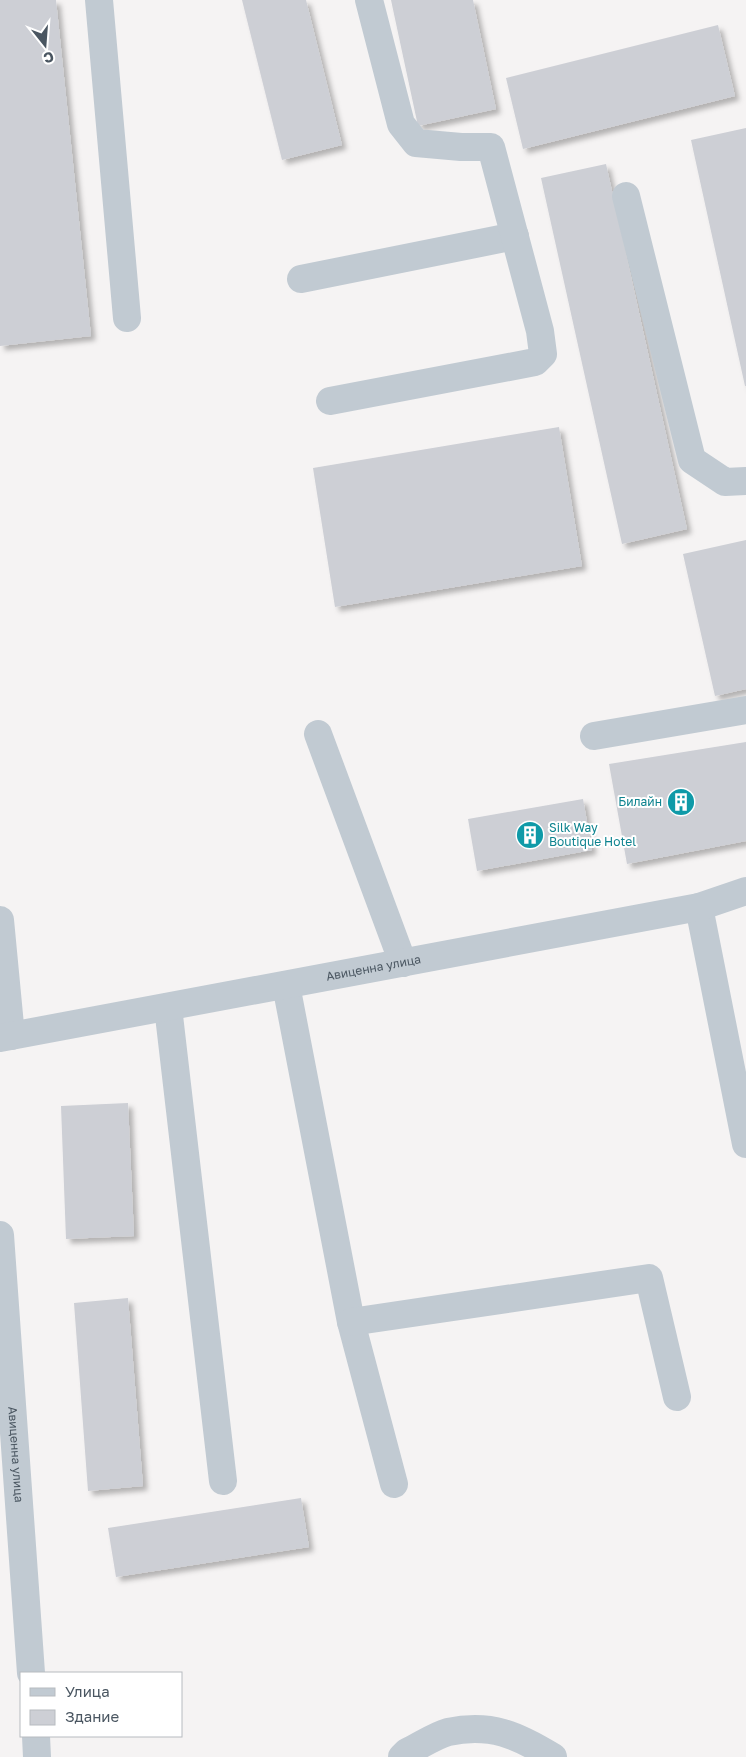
<svg xmlns="http://www.w3.org/2000/svg" width="746" height="1757" font-family="'Golos Text',sans-serif">
<style>
.building{fill:#cdcfd5;filter:url(#shadow)}
.lines{fill:none;stroke-linecap:round;stroke-linejoin:round}
.minor{stroke:#c1cad2;stroke-width:28}
.labels{text-anchor:middle;stroke-width:4;stroke-linejoin:round;paint-order:stroke}
.culture-label{font-size:12px;fill:#0d838f;stroke:#fff;text-anchor:end}
.street-label{font-size:12px;fill:#4a5661;stroke:#fff}
</style>
<defs>
<filter id="shadow"><feDropShadow dx="4.5" dy="4.5" stdDeviation="2.5" flood-color="#0004"/></filter>
</defs>
<rect width="100%" height="100%" fill="#f5f3f3"/>
<path class="building" d="M 0,0 L 56,0 L 91,336 L 0,346 Z
M 242,0 L 306,0 L 342,145 L 282,160 Z
M 391,0 L 473,0 L 496,109 L 418,126 Z
M 718,25 L 735,96 L 523,149 L 506,78 Z
M 746,128 L 746,386 L 745,386 L 691,140 Z
M 606,164 L 687,529 L 622,544 L 541,178 Z
M 559,427 L 582,566 L 335,607 L 313,468 Z
M 746,540 L 746,689 L 715,696 L 683,554 Z
M 746,742 L 746,841 L 627,864 L 609,764 Z
M 583,799 L 592,850 L 477,871 L 468,819 Z
M 128,1103 L 134,1236 L 66,1239 L 61,1106 Z
M 128,1298 L 143,1486 L 88,1491 L 74,1303 Z
M 301,1498 L 309,1547 L 116,1577 L 108,1528 Z"/>
<g class="lines">
<g class="minor">
<path d="M 99,0 L 127,318"/>
<path d="M 626,196 L 692,460 L 725,482 L 746,481"/>
<path d="M 301,279 L 515,236"/>
<path d="M 330,401 L 535,362 L 543,354 L 540,331 L 491,147 L 461,147 L 416,143 L 401,124 L 369,0"/>
<path d="M 318,734 L 403,963"/>
<path d="M 594,736 L 746,710"/>
<path d="M 699,907 L 746,1144"/>
<path d="M 0,920 L 11,1036"/>
<path d="M 286,985 L 351,1322 L 394,1484"/>
<path d="M 168,1007 L 223,1481"/>
<path id="s1" d="M 0,1038 L 699,907 L 746,891"/>
<path id="s2" d="M 0,1235 L 31,1673"/>
<path d="M 351,1322 L 649,1278 L 677,1397"/>
<path d="M 36,1736 L 37,1757"/>
<path d="M 402,1757 L 407,1752 C 420,1746 434,1736 448,1732 C 491,1723 517,1735 553,1757"/>
</g>
</g>
<defs>
<symbol id="building-disc" viewBox="-11 -11 22 22"><circle r="9.5" fill="#0f9aa8" stroke="#fff"/><path d="M-4-6H4V6H1V3H-1V6H-4ZM-2.5-4.3h1.7v1.8h-1.7ZM.8-4.3h1.7v1.8H.8ZM-2.5-1h1.7V.8h-1.7ZM.8-1h1.7V.8H.8Z" fill="#fff"/></symbol>
</defs>
<g fill-rule="evenodd">
<use href="#building-disc" x="665" y="786" width="32" height="32"/>
<use href="#building-disc" x="514" y="819" width="32" height="32"/>
</g>
<g class="labels">
<g class="culture-label">
<text x="662" y="806">Билайн</text>
<text x="549" y="832" text-anchor="start">Silk Way<tspan x="549" dy="14">Boutique Hotel</tspan></text>
</g>
<g class="street-label">
<text dy="4" stroke="none"><textPath href="#s1" startOffset="380">Авиценна улица</textPath></text>
<text dy="4" stroke="none"><textPath href="#s2" startOffset="220">Авиценна улица</textPath></text>
</g>
</g>
<rect x="20" y="1672" width="162" height="65" fill="#ffffff" stroke="#b7bbc0"/>
<rect x="30" y="1688" width="25" height="8" fill="#c1cad2" stroke="#b7bbc0"/>
<text x="65" y="1697" font-size="15" fill="#4a5661">Улица</text>
<rect x="30" y="1710" width="25" height="15" fill="#cdcfd5" stroke="#b7bbc0"/>
<text x="65" y="1722" font-size="15" fill="#4a5661">Здание</text>
<g transform="translate(45 45) rotate(163)" stroke="#ffffff" stroke-width="4" paint-order="stroke">
<path d="M0-4L9 19L0 12L-9 19Z" fill="#4a5661"/>
<text y="-8" font-size="14" font-weight="bold" text-anchor="middle" fill="#4a5661">С</text>
</g>
</svg>
